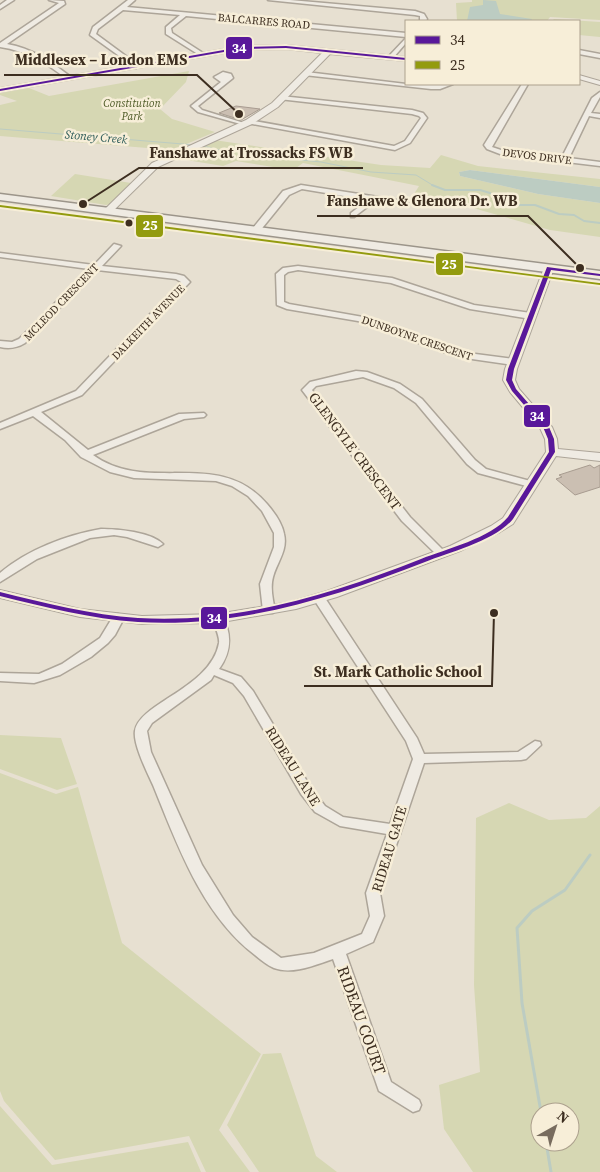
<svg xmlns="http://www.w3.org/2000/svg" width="600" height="1172" font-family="'Source Serif 4',serif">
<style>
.green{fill:#d6d7b3;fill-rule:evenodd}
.water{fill:#bcccc2}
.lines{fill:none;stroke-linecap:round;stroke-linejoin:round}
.stream-far2{stroke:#bcccc2;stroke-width:1}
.stream-far1{stroke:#bcccc2;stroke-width:2}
.stream{stroke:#bcccc2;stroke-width:3}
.building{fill:#cbbfb2;stroke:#a89c90}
.minor-casing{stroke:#ada599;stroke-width:3}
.tertiary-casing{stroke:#ada599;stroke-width:2}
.secondary-casing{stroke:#9c958a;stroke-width:3}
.minor{fill:#efebe3;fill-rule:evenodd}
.tertiary{fill:#efebe3;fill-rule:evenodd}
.secondary{fill:#efebe3;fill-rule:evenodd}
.bus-1-casing{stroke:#f7eed8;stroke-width:4}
.bus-2-casing{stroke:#f7eed8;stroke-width:4}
.bus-1{fill:#59189a;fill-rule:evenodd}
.bus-2{fill:#939b0e;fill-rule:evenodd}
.bus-dot{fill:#3d2e20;stroke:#f7eed8;stroke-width:2}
.labels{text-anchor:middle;stroke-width:5;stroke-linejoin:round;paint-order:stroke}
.far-street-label{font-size:11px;fill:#3d2e20;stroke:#f7eed8}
.far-park-label{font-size:11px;font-style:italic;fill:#4d5a26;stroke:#f7eed8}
.far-water-label{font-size:12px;font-style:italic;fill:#2f5d5a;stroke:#f7eed8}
.street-label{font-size:14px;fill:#3d2e20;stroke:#f7eed8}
.near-street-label{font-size:16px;fill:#3d2e20;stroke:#f7eed8}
.leader{fill:none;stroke:#3d2e20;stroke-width:2}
.callout-dot{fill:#3d2e20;stroke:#f7eed8;stroke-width:2}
.callout-label{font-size:15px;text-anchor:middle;font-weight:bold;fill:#3d2e20;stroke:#f7eed8;stroke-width:5;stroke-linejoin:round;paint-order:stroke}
.line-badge{stroke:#f7eed8;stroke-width:2}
.badge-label{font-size:14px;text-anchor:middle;font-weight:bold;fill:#fff}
</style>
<rect width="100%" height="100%" fill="#e7e0d1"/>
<path class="green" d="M 472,0 L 600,0 L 600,20 L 550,17 L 547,21 L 457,21 L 456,3 L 472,2 Z
M 554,19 L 600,22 L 600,37 L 579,35 L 579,21 L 552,21 Z
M 189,71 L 186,82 L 160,109 L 172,119 L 215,132 L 172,150 L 0,136 L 0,105 L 17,101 L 0,95 L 0,93 L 29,88 L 49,96 Z
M 214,140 L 381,165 L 430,168 L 441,155 L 478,166 L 600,179 L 600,187 L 470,170 L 459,172 L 460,176 L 538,194 L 600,203 L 600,237 L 550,230 L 459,204 L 411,199 L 419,186 L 303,163 L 296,168 L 288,167 L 286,169 L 236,161 L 223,166 L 174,158 Z
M 75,174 L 131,183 L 111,204 L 106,205 L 51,196 Z
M 0,735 L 61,738 L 77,784 L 57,790 L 0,769 Z
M 0,773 L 56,794 L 78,787 L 122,943 L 261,1054 L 219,1130 L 250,1172 L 206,1172 L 189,1136 L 55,1160 L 4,1101 L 0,1091 Z
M 509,803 L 549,820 L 586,818 L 600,806 L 600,1172 L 473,1172 L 444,1129 L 439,1085 L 480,1072 L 474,985 L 476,818 ZM 540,1112 L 570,1112 L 570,1142 L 540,1142 Z
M 281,1053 L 316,1156 L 337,1172 L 259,1172 L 227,1125 L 263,1054 Z
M 0,1106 L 52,1165 L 188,1142 L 201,1172 L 0,1172 Z"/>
<path class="water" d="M 483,0 L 496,1 L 500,14 L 532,19 L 531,21 L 467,21 L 470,7 L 483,5 Z
M 470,170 L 600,187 L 600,203 L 538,194 L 460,176 L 459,172 Z"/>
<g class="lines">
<path class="stream-far2" d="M 0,129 L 195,145
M 203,146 L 223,151 L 255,151 L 283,158 L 321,162 L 371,172 L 416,175 L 434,186"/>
<path class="stream-far1" d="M 432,185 L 445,190 L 480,190 L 490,193 L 510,205 L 535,205 L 559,214 L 574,215 L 584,221 L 600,223"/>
<path class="stream" d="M 541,1112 L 522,1003 L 517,928 L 532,911 L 565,890 L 590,855
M 546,1142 L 551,1172"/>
</g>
<path class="building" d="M 236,106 L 260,109 L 241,120 L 219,113 Z
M 590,465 L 594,468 L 600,465 L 600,487 L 575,495 L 556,479 L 562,477 L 559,475 Z"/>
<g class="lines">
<defs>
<path id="minor" d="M 7,0 L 14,0 L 0,9 L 0,5 Z
M 49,0 L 64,1 L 65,4 L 7,44 C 32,48 51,62 71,77 L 71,79 L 67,79 C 46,63 27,51 0,47 L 0,43 L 59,3 Z
M 128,0 L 135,0 L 127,7 L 406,33 L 406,37 L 186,16 L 171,28 L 172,33 L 203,53 L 204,54 L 201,56 L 166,34 L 166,27 L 180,15 L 123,10 L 98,29 L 96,34 L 138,65 L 139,66 L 136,68 L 90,35 L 93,27 Z
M 268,0 L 290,0 L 415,11 L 424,14 L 427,19 L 426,21 L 420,21 L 420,16 L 415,15 Z
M 406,38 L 406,43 L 393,58 L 389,58 L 389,56 Z
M 579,50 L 600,54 L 600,58 L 579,54 Z
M 223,72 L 231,74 L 233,78 L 198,106 L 202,110 L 244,123 L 244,125 L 198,112 L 191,106 L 221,82 L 214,77 Z
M 306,72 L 406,84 L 453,84 L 440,89 L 431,89 L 304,75 L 303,74 Z
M 522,84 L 528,84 L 492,147 L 501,150 L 562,157 L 592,98 L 600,92 L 600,97 L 591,113 L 600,114 L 600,118 L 589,116 L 569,158 L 600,162 L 600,166 L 500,154 L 487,149 L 484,145 Z
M 281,96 L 412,110 L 423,113 L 427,118 L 410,143 L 395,150 L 247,123 L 247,121 L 249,120 L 394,146 L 405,141 L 421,118 L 419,116 L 412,114 L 279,99 L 279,97 Z
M 301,185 L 404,201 L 408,203 L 404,205 L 375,201 L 354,217 L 351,217 L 351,213 L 368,200 L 302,189 L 289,195 L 259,232 L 253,232 L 253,228 L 283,191 Z
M 114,244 L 121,246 L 102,266 L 176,274 L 184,276 L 190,282 L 82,395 L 41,412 L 88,450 L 179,414 L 204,413 L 206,415 L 204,417 L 184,419 L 93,455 C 148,495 218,447 267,504 C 274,512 282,523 284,534 C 288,550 277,562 273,577 C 270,588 273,600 275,611 L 273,613 L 265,613 L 263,611 L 260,584 L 274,547 L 274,533 L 262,511 L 248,496 L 232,486 L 216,481 L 134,478 L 110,472 L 81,457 L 65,440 L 33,416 L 0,429 L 0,423 L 76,391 L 181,282 L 176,279 L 97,270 L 25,343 C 17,348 9,349 0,347 L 0,341 L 12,342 L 19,339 L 89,269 L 0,257 L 0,253 L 94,265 Z
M 298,266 L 392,278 L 474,305 L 531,313 L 535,316 L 531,319 L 470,309 L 391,283 L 298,270 L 288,272 L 284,275 L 284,302 L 289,304 L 363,317 L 460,352 L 513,359 L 518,362 L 513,365 L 458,357 L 358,321 L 287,309 L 277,305 L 276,274 L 283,268 Z
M 356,371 L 367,372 L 400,384 L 422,399 L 475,460 L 486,469 L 534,482 L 535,484 L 530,487 L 478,473 L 467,464 L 416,403 L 394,388 L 363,377 L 316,386 L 312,390 L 410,517 L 446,553 L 441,556 L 437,555 L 402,521 L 302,390 L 310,382 Z
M 101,529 C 118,529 151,532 163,544 L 158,547 L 127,537 L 114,535 L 90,538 L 37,559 L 0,582 L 0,573 C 27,550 66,535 101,529 Z
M 319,595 L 325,598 L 417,738 L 424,754 L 518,752 L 535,741 L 540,742 L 541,745 L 526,759 L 521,760 L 424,763 L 380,893 L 384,916 L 373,942 L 346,954 L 391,1082 L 419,1100 L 421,1105 L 419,1110 L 413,1112 L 379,1091 L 333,959 C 315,965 292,975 274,968 C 267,965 261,960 255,955 C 202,915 177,844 153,785 C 147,772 133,744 135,731 C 139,703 211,688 219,643 C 220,636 214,625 212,618 L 214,615 L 222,615 C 232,634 232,651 219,669 L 241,677 L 253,691 L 311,788 L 325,806 L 343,817 L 390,824 L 413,759 L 406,741 L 313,598 ZM 214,675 L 233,683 L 244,696 L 301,794 L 315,812 L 340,826 L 387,834 L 366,893 L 370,916 L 362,934 L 314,953 L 281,958 L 252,937 L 233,915 L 202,865 L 151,752 L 147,731 L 152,723 L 211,680 Z
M 118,614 L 124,618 L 115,635 L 108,643 L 91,657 L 60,675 L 34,683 L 0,681 L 0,673 L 39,674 L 62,664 L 100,638 L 114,615 Z"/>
<path id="tertiary" d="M 286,45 L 406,57 L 406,61 L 330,54 L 278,107 L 252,124 L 158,167 L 111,213 L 108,214 L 103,211 L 105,209 L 152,163 L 246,120 L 272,103 L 322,53 L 286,49 L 241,50 L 0,92 L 0,88 L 241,46 Z
M 579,75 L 600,81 L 600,85 L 579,79 Z
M 549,265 L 554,268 L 517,369 L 515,380 L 519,389 L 552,427 L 557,439 L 558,449 L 600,453 L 600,461 L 556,456 L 513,524 L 500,532 L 460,551 L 337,597 L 296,609 L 217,623 L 142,624 L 80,617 L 0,598 L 0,590 L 80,609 L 142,616 L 217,614 L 290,602 L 327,591 L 450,546 L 491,526 L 503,518 L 546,452 L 545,439 L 540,428 L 510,392 L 503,380 L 505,369 L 544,268 Z"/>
<path id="secondary" d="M 0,194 L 600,271 L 600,279 L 0,200 Z"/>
</defs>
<use href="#minor" class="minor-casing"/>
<use href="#tertiary" class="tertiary-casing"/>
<use href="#secondary" class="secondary-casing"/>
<use href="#minor" class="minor"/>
<use href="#tertiary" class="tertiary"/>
<use href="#secondary" class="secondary"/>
<defs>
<path id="bus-1" d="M 286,46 L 406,58 L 406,60 L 286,48 L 241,49 L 0,91 L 0,89 L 241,47 Z
M 547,267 L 600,274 L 600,276 L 551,270 L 514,369 L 512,380 L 516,389 L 549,427 L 554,439 L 555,452 L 513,519 C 495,541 450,552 425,562 C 333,598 237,628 138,622 C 91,619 45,607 0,596 L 0,592 C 45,603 91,615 138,618 C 236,624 330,595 421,559 C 446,549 491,538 508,517 L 549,452 L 548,439 L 543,427 L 512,391 L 506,380 L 508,369 Z"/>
<path id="bus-2" d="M 0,205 L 599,283 L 600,283 L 600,285 L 0,207 Z"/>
</defs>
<use href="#bus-1" class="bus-1-casing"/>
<use href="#bus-2" class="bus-2-casing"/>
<use href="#bus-1" class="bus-1"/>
<use href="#bus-2" class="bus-2"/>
</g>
<circle class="bus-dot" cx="129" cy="223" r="4.5"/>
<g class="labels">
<g class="far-street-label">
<text transform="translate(264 21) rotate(5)" y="4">BALCARRES ROAD</text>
<text transform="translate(537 156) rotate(7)" y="4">DEVOS DRIVE</text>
<text transform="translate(61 302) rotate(-46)" y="4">MCLEOD CRESCENT</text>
<text transform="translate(148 322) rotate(-46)" y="4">DALKEITH AVENUE</text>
<text transform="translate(417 338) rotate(19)" y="4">DUNBOYNE CRESCENT</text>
</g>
<g class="far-park-label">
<text x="132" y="107">Constitution<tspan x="132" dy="13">Park</tspan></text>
</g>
<g class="far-water-label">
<text transform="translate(96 137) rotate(5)" y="4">Stoney Creek</text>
</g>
<g class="street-label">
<text transform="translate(355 451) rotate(53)" y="5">GLENGYLE CRESCENT</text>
<text transform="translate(293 766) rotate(58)" y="5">RIDEAU LANE</text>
<text transform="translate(389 849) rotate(-73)" y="5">RIDEAU GATE</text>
</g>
<g class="near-street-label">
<text transform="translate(362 1020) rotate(70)" y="6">RIDEAU COURT</text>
</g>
</g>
<path class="leader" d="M239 114L197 75H4M83 204L139 168H363M580 268L528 216H317M494 613L492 686H304"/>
<g class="callout-dot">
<circle cx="239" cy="114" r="5"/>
<circle cx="83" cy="204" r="5"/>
<circle cx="580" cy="268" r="5"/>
<circle cx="494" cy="613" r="5"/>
</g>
<g class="callout-label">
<text x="101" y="65">Middlesex – London EMS</text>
<text x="251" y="158">Fanshawe at Trossacks FS WB</text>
<text x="422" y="206">Fanshawe &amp; Glenora Dr. WB</text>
<text x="398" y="677">St. Mark Catholic School</text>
</g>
<g class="line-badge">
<rect x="225" y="36" width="28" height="24" rx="5" fill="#59189a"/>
<rect x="135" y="214" width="29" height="24" rx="5" fill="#939b0e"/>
<rect x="435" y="252" width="29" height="24" rx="5" fill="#939b0e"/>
<rect x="523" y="404" width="28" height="24" rx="5" fill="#59189a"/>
<rect x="200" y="606" width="28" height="24" rx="5" fill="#59189a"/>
</g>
<g class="badge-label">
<text x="239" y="53">34</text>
<text x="150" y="230">25</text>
<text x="449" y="269">25</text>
<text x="537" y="421">34</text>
<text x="214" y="623">34</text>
</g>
<rect x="405" y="20" width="175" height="65" fill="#f7eed8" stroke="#ada18e"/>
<rect x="415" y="36" width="25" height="8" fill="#59189a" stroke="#ada18e"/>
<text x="450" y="45" font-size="15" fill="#3d2e20">34</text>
<rect x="415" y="61" width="25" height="8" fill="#939b0e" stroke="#ada18e"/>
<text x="450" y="70" font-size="15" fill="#3d2e20">25</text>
<g transform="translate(555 1127) rotate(39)"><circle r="24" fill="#f7eed8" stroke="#ada18e"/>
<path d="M0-4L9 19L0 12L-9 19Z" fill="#786c5e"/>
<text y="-8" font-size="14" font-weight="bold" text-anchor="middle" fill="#3d2e20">N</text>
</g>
</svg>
